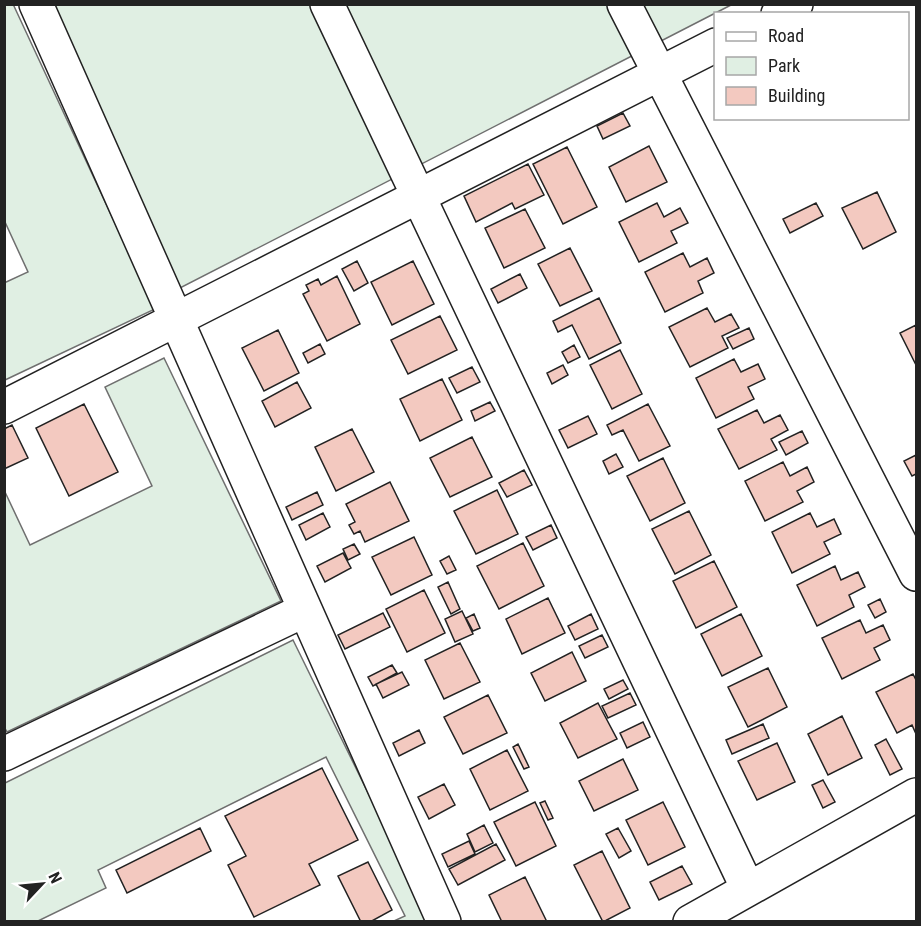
<svg xmlns="http://www.w3.org/2000/svg" width="921" height="926" font-family="'Roboto Condensed',sans-serif">
<style>
.green{fill:#e0efe3;stroke:#6f6f6f;stroke-width:1.5}
.building{fill:#f3c9c0;stroke:#222;stroke-width:1.5}
.lines{fill:none;stroke-linecap:round;stroke-linejoin:round}
.minor-casing{stroke:#222;stroke-width:36}
.minor{stroke:#fff;stroke-width:33}
</style>
<rect width="100%" height="100%" fill="#fff"/>
<path class="green" d="M 13,4 L 155,309 L 5,380 L 4,283 L 28,272 L 5,222 L 4,5 Z
M 52,5 L 731,5 L 180,288 Z
M 164,358 L 281,601 L 7,732 L 4,727 L 5,492 L 30,545 L 152,486 L 105,387 Z
M 293,640 L 431,921 L 394,921 L 405,916 L 326,757 L 98,870 L 106,888 L 38,921 L 5,922 L 5,783 Z"/>
<path class="building" d="M 623,113 L 630,126 L 603,139 L 597,126 Z
M 649,146 L 667,182 L 626,202 L 609,167 Z
M 567,147 L 597,207 L 563,224 L 533,164 Z
M 528,164 L 544,195 L 515,209 L 512,203 L 476,222 L 464,196 Z
M 877,192 L 896,232 L 863,249 L 842,208 Z
M 657,203 L 664,217 L 680,208 L 688,223 L 671,231 L 677,243 L 639,262 L 619,222 Z
M 816,203 L 823,216 L 790,233 L 783,219 Z
M 525,209 L 545,248 L 504,268 L 485,228 Z
M 570,248 L 592,291 L 560,306 L 538,264 Z
M 683,253 L 690,267 L 707,258 L 714,273 L 698,281 L 703,293 L 665,312 L 645,272 Z
M 357,261 L 368,283 L 354,291 L 342,269 Z
M 413,261 L 434,304 L 392,325 L 371,282 Z
M 520,274 L 527,288 L 498,303 L 491,289 Z
M 337,276 L 360,324 L 327,341 L 303,294 L 309,291 L 306,285 L 318,279 L 321,285 Z
M 599,298 L 621,343 L 589,359 L 572,325 L 558,332 L 553,321 Z
M 707,308 L 715,322 L 731,314 L 739,328 L 722,336 L 728,348 L 690,367 L 669,327 Z
M 440,316 L 457,350 L 408,374 L 391,340 Z
M 916,325 L 916,365 L 900,333 Z
M 749,328 L 754,339 L 733,349 L 727,338 Z
M 278,330 L 299,373 L 264,391 L 242,348 Z
M 320,344 L 325,354 L 308,363 L 303,353 Z
M 574,345 L 580,357 L 568,363 L 562,352 Z
M 620,350 L 642,394 L 612,409 L 590,365 Z
M 734,359 L 741,372 L 758,364 L 765,379 L 748,387 L 754,399 L 716,418 L 696,378 Z
M 563,365 L 568,375 L 552,384 L 547,373 Z
M 472,367 L 480,382 L 457,393 L 449,378 Z
M 442,379 L 462,420 L 420,441 L 400,399 Z
M 297,382 L 311,408 L 275,427 L 262,401 Z
M 490,402 L 495,411 L 475,421 L 471,411 Z
M 84,404 L 118,472 L 69,496 L 36,428 Z
M 648,404 L 670,446 L 639,461 L 623,430 L 612,435 L 607,425 Z
M 757,410 L 764,423 L 780,415 L 788,430 L 771,439 L 777,450 L 739,469 L 718,429 Z
M 588,416 L 597,434 L 568,448 L 559,430 Z
M 12,425 L 28,458 L 4,469 L 4,429 Z
M 352,429 L 374,472 L 336,491 L 315,447 Z
M 802,431 L 808,443 L 786,455 L 779,442 Z
M 472,437 L 492,477 L 450,497 L 430,458 Z
M 616,454 L 623,467 L 609,474 L 603,461 Z
M 916,455 L 916,474 L 912,476 L 904,461 Z
M 663,458 L 685,503 L 650,521 L 627,476 Z
M 783,462 L 790,476 L 807,467 L 814,482 L 797,491 L 803,502 L 765,521 L 745,481 Z
M 524,470 L 532,485 L 507,497 L 499,483 Z
M 390,482 L 409,521 L 365,542 L 360,531 L 354,534 L 349,525 L 355,522 L 346,504 Z
M 497,490 L 518,534 L 476,554 L 454,511 Z
M 317,492 L 323,505 L 292,520 L 286,507 Z
M 689,511 L 711,555 L 675,574 L 652,529 Z
M 323,513 L 330,527 L 306,540 L 299,525 Z
M 810,513 L 817,527 L 834,519 L 841,534 L 824,542 L 830,554 L 792,573 L 772,532 Z
M 551,525 L 557,538 L 533,550 L 526,537 Z
M 414,537 L 432,575 L 391,595 L 372,557 Z
M 523,543 L 544,586 L 499,609 L 477,566 Z
M 354,544 L 360,554 L 348,560 L 343,549 Z
M 343,553 L 351,568 L 325,582 L 317,566 Z
M 449,556 L 456,570 L 447,574 L 440,561 Z
M 714,561 L 737,607 L 696,628 L 673,581 Z
M 835,566 L 841,580 L 858,572 L 865,587 L 849,595 L 854,607 L 817,626 L 797,585 Z
M 448,582 L 460,609 L 451,614 L 438,587 Z
M 424,590 L 445,633 L 407,652 L 386,609 Z
M 548,598 L 565,633 L 522,654 L 506,619 Z
M 880,599 L 886,612 L 875,618 L 868,605 Z
M 462,611 L 473,634 L 455,642 L 445,619 Z
M 383,613 L 390,627 L 345,649 L 338,635 Z
M 474,614 L 480,628 L 473,631 L 466,618 Z
M 591,614 L 598,629 L 575,640 L 568,626 Z
M 741,614 L 762,656 L 722,676 L 701,634 Z
M 860,620 L 866,633 L 883,625 L 890,640 L 874,648 L 880,660 L 842,679 L 822,638 Z
M 602,635 L 608,647 L 585,658 L 579,646 Z
M 460,643 L 480,682 L 444,699 L 425,660 Z
M 572,652 L 586,681 L 545,701 L 531,673 Z
M 392,665 L 397,673 L 373,686 L 368,677 Z
M 768,668 L 787,707 L 748,727 L 728,687 Z
M 402,672 L 409,685 L 383,698 L 376,684 Z
M 913,674 L 916,680 L 916,734 L 912,725 L 897,733 L 876,692 Z
M 623,680 L 628,689 L 609,699 L 604,689 Z
M 630,693 L 636,705 L 608,718 L 602,706 Z
M 488,695 L 507,733 L 463,754 L 444,717 Z
M 598,703 L 617,739 L 578,758 L 560,723 Z
M 842,716 L 862,758 L 828,775 L 808,734 Z
M 643,722 L 650,737 L 627,748 L 620,733 Z
M 763,724 L 769,738 L 732,754 L 726,740 Z
M 419,730 L 425,743 L 399,756 L 393,743 Z
M 886,739 L 902,769 L 890,775 L 875,745 Z
M 777,743 L 795,782 L 757,800 L 738,761 Z
M 518,744 L 529,767 L 524,769 L 513,747 Z
M 507,750 L 528,791 L 490,810 L 470,769 Z
M 623,759 L 638,790 L 594,811 L 579,781 Z
M 322,768 L 358,840 L 309,864 L 320,885 L 254,917 L 228,865 L 246,856 L 225,816 Z
M 823,780 L 835,802 L 823,808 L 812,785 Z
M 444,784 L 455,805 L 429,819 L 418,797 Z
M 545,801 L 553,818 L 548,820 L 540,803 Z
M 535,802 L 556,846 L 516,866 L 494,822 Z
M 663,802 L 685,847 L 648,865 L 626,820 Z
M 484,825 L 493,843 L 475,852 L 467,834 Z
M 200,828 L 211,851 L 127,893 L 116,870 Z
M 618,828 L 631,851 L 619,858 L 606,834 Z
M 469,841 L 475,854 L 448,867 L 442,854 Z
M 496,844 L 505,860 L 458,885 L 449,869 Z
M 602,851 L 630,908 L 603,922 L 574,865 Z
M 368,862 L 392,910 L 370,922 L 361,922 L 338,876 Z
M 682,866 L 692,884 L 659,900 L 650,882 Z
M 525,877 L 547,922 L 502,922 L 489,895 Z"/>
<g class="lines">
<defs>
<path id="minor" d="M 36,4 L 444,922
M 327,4 L 748,889
M 624,4 L 916,574
M 778,14 L 796,4
M 4,407 L 716,45
M 4,754 L 305,610
M 690,922 L 916,795"/>
</defs>
<use href="#minor" class="minor-casing"/>
<use href="#minor" class="minor"/>
</g>
<rect width="921" height="926" fill="none" stroke="#222222" stroke-width="12"/>
<rect x="714" y="12" width="195" height="108" fill="#ffffff" stroke="#a7a7a7" stroke-width="1.5"/>
<rect x="726" y="32" width="30" height="9" fill="#ffffff" stroke="#a7a7a7" stroke-width="1.5"/>
<text x="768" y="42" font-size="18" fill="#222222">Road</text>
<rect x="726" y="57" width="30" height="18" fill="#e0efe3" stroke="#a7a7a7" stroke-width="1.5"/>
<text x="768" y="72" font-size="18" fill="#222222">Park</text>
<rect x="726" y="87" width="30" height="18" fill="#f3c9c0" stroke="#a7a7a7" stroke-width="1.5"/>
<text x="768" y="102" font-size="18" fill="#222222">Building</text>
<g transform="translate(42 884) rotate(64)" stroke="#ffffff" stroke-width="4.5" paint-order="stroke">
<path d="M0-4.5L10 22L0 15L-10 22Z" fill="#222222"/>
<text y="-9" font-size="16" font-weight="bold" text-anchor="middle" fill="#222222">N</text>
</g>
</svg>
